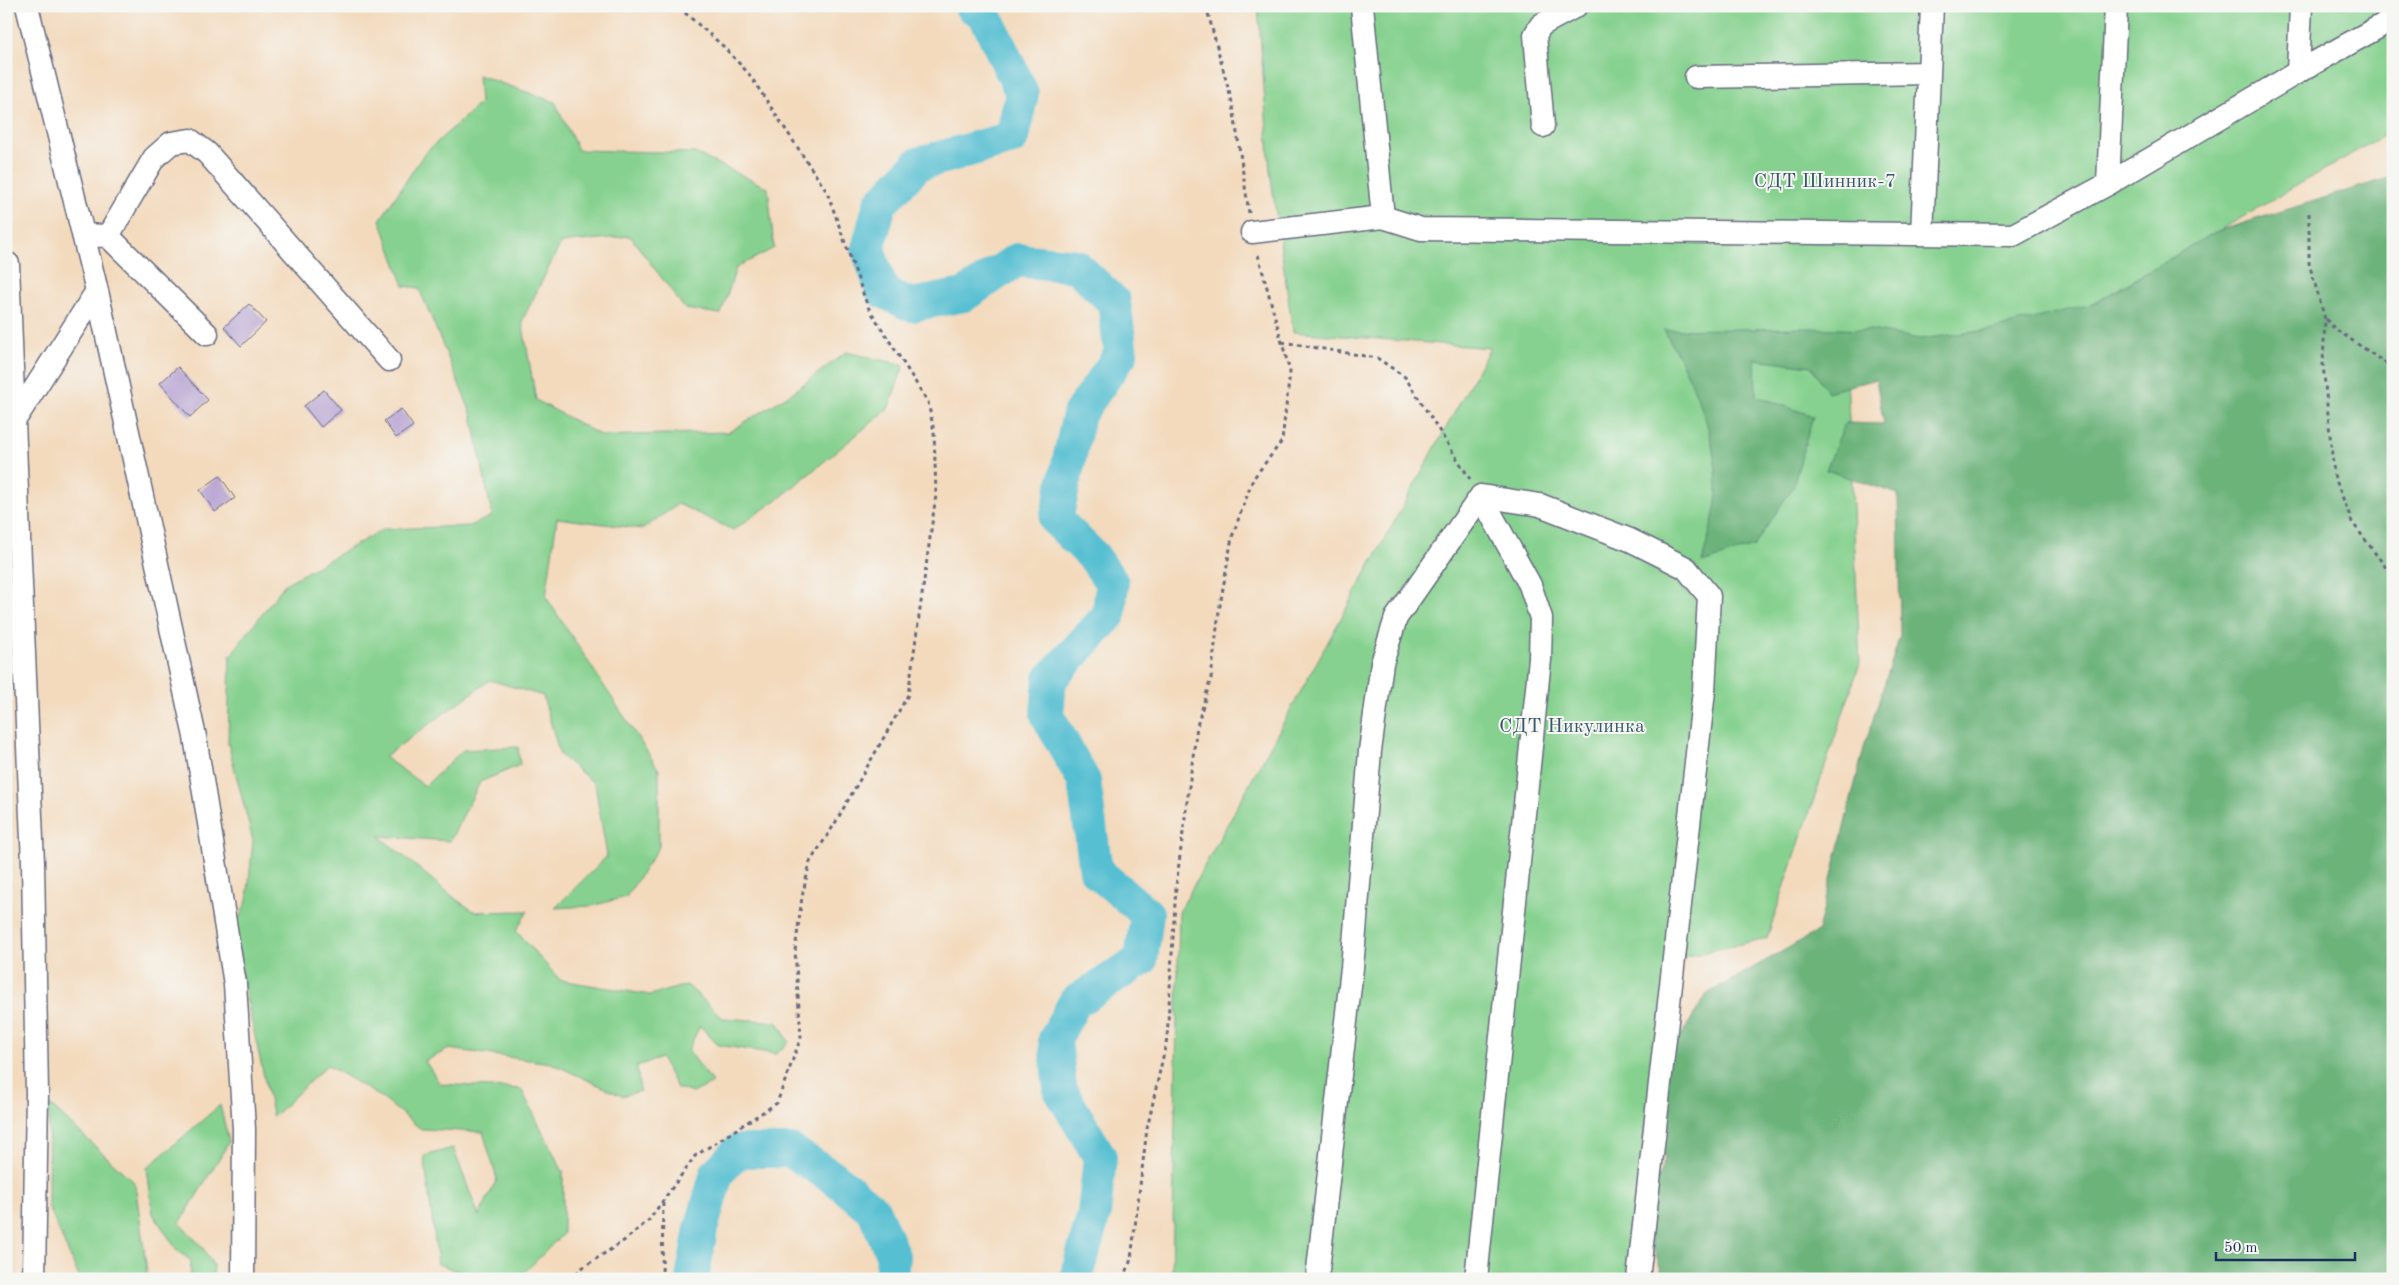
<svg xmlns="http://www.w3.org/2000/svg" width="2399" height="1285" font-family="'Old Standard TT',serif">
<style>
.green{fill:#86d18f;stroke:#508076}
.forest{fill:#6cb37a;stroke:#44716c}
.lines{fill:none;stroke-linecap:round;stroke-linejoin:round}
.river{stroke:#56bfd2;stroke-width:34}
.building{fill:#bba8d4}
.minor-casing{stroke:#676b7f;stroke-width:25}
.path{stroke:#676b7f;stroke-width:3;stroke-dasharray:4 4;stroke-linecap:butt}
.minor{stroke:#fff;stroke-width:22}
.labels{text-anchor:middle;stroke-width:4;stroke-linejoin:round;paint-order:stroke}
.park-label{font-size:20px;fill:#36586a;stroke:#f6f6f2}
</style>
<rect width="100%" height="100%" fill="#f6f6f2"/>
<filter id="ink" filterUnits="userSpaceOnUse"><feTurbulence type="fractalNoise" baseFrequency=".02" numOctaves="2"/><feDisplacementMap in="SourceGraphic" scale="10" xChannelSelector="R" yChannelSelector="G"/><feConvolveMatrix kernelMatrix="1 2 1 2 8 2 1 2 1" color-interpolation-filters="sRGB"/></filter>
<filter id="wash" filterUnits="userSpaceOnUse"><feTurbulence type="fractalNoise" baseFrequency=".0096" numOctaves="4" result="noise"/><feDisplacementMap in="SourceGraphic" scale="20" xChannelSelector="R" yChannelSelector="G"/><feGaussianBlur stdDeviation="1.12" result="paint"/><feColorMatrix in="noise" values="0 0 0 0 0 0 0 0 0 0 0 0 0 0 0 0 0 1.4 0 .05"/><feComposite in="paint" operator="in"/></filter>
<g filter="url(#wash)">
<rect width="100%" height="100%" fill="#f3dabd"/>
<path class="green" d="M 1258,6 L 2393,6 L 2393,130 L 2051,328 L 1846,353 L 1860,663 L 1767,938 L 1670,960 L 1651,1279 L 1172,1279 L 1179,912 L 1490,348 L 1293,332 L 1270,171 Z
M 478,75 L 555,102 L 578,150 L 695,153 L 768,188 L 774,248 L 736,268 L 721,314 L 685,309 L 630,236 L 561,243 L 522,321 L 536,400 L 602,436 L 729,432 L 792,393 L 846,352 L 904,365 L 888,409 L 781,497 L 733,530 L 678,504 L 643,529 L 557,518 L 546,597 L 659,770 L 659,847 L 626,897 L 591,906 L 555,908 L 607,856 L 595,784 L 560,755 L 543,696 L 490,680 L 384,757 L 425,786 L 463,750 L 518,747 L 520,765 L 480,782 L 450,841 L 379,836 L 457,900 L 475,912 L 528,911 L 516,931 L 560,980 L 650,995 L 687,985 L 723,1018 L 778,1022 L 789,1042 L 776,1054 L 718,1045 L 700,1026 L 688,1050 L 713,1083 L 693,1093 L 677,1088 L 661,1058 L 637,1066 L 640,1091 L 622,1096 L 551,1063 L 449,1049 L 425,1061 L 440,1084 L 521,1089 L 563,1172 L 563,1234 L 518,1279 L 479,1279 L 438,1264 L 424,1156 L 453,1148 L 479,1216 L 497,1179 L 483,1132 L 421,1129 L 382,1098 L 327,1065 L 273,1117 L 232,933 L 247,901 L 253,841 L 228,743 L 230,656 L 285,584 L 384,529 L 469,526 L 492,516 L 472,415 L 419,288 L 404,286 L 380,220 L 424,154 L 480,103 Z
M 49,1104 L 135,1183 L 148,1279 L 80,1279 L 48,1206 Z
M 220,1105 L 229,1142 L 180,1223 L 203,1248 L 214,1267 L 212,1279 L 190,1279 L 191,1261 L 177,1250 L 153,1214 L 147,1168 Z"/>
<path class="forest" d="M 2393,169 L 2393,1279 L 1664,1279 L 1644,1218 L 1665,1159 L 1655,1077 L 1707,994 L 1818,931 L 1865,744 L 1900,636 L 1898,494 L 1826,470 L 1845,423 L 1884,424 L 1876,379 L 1828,392 L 1811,366 L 1755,359 L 1756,396 L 1813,416 L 1793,487 L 1754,546 L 1702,563 C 1706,543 1718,508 1717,488 C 1716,430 1692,379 1664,330 L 1806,328 L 1871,330 L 1920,339 L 1988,330 L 2096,303 L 2215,232 L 2388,178 Z"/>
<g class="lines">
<path class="river" d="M 971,6 L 984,13 L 1022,93 L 1012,138 L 918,164 L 880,204 L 868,249 L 882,291 L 911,305 L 964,295 L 1017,260 L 1076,266 L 1114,302 L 1121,354 L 1079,414 L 1056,520 L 1094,557 L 1112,583 L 1109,615 L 1050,679 L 1047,715 L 1084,781 L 1096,871 L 1147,914 L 1141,960 L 1075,1002 L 1055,1039 L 1060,1090 L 1100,1157 L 1094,1214 L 1076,1279
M 692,1279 L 701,1229 L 717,1173 L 738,1151 L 791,1151 L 837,1180 L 874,1211 L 893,1256 L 891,1279"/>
</g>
<g id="blocks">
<path class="building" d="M 249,304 L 266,322 L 241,346 L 224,327 Z
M 178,367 L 208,400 L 190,417 L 160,383 Z
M 324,390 L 341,410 L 321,427 L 304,406 Z
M 401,409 L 413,426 L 396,438 L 384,421 Z
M 220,476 L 235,498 L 215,512 L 200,490 Z"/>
</g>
</g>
<g filter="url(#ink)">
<use href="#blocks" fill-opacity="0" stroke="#676b7f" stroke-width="1"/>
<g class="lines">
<defs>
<path id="minor" d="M 27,6 L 97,291 L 195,737 L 235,984 L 244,1129 L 243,1279
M 1362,6 L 1383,217
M 2298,72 L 2301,6
M 1696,77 L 1929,73
M 1543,126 L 1535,35 L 1541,25 L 1576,6
M 2108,184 L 2116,6
M 1252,232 L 1383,217 L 1421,229 L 2013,235 L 2108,184 L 2298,72 L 2393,19
M 1922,234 L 1932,6
M 83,235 L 108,236 L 154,158 L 171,143 L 190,140 L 207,153 L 389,360
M 108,236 L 207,334
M 8,264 L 14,421
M 34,1279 L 37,1093 L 33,863 L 14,421 L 97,291
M 1317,1279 L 1352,968 L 1370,751 L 1382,663 L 1396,618 L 1481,496 L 1540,505 L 1630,540 L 1686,568 L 1709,596 L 1704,691 L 1638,1279
M 1476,1279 L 1540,659 L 1541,618 L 1530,585 L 1481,496"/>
</defs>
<use href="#minor" class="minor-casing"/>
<path class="path" d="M 1206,6 L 1233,106 L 1249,213
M 2309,213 L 2309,263 L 2325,319 L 2323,364 L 2334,475 L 2352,522 L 2393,577
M 2326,319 L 2334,328 L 2393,368
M 1282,342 L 1377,358 L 1405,377 L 1470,479
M 570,1279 L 582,1268 L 625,1240 L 649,1220 L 695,1156 L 777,1103 L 801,1037 L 795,951 L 802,897 L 810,862 L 834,825 L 908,695 L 936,495 L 934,431 L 928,402 L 868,307 L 827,192 L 749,74 L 723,46 L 677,6
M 662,1279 L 663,1201
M 1124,1279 L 1131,1259 L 1147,1129 L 1167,1039 L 1176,886 L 1197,726 L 1211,678 L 1219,611 L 1232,537 L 1253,479 L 1282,441 L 1290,372 L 1257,251"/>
<use href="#minor" class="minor"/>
</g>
</g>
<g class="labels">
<g class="park-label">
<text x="1825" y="187">СДТ Шинник-7</text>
<text x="1572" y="732">СДТ Никулинка</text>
</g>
</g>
<rect width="2399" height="1285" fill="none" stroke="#f6f6f2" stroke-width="25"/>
<path d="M2216 1252v8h139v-8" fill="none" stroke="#1b2f5e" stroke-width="2.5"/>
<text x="2224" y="1252" font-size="15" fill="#1b2f5e" stroke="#f6f6f2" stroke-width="4" paint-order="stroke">50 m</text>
</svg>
